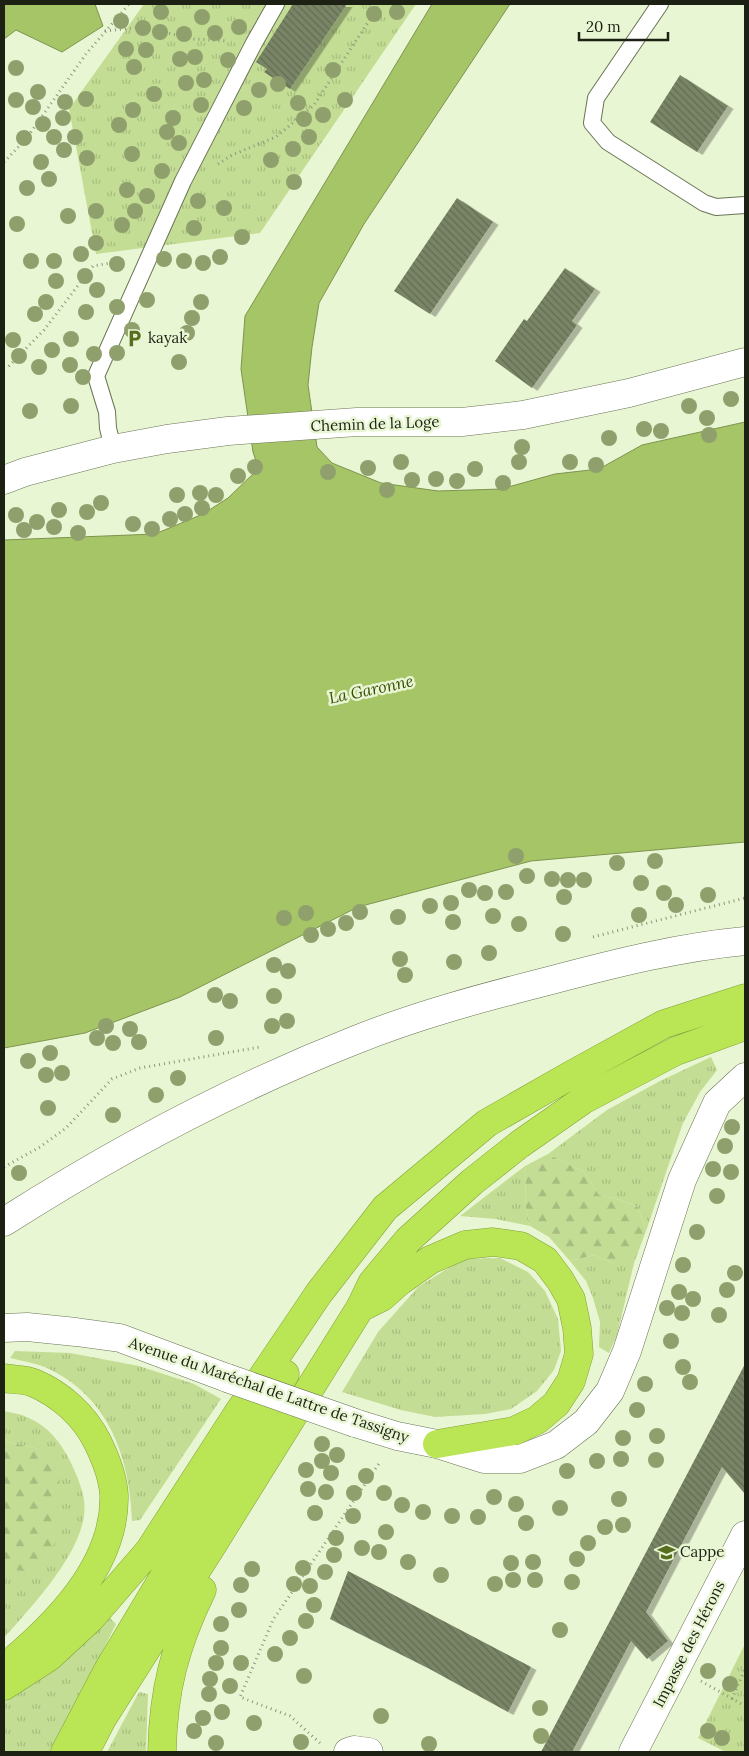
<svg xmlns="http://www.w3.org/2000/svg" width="749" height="1756" font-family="Lora,serif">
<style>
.grass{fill:url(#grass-tufts)}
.forest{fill:url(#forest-firs)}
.water{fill:#a6c567;stroke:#7d944e}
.building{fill:url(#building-back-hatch);filter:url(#shadow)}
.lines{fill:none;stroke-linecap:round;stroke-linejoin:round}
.lane-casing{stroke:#697455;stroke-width:18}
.street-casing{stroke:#697455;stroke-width:29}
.secondary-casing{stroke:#697455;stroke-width:29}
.highway-casing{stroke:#83a03e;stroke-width:29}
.path{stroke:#8d977e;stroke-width:3;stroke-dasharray:1 4;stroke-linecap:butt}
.lane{stroke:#fff;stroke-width:16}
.street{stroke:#fff;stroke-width:28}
.secondary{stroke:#fff;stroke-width:28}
.highway{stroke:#bae554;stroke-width:28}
.secondary-bridge-casing{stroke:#697455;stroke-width:29;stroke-linecap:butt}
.secondary-bridge{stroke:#fff;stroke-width:28}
.tree{fill:#8fa06c}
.labels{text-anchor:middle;stroke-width:5;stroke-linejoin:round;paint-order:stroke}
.poi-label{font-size:15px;fill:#1c2114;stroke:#e9f6d3;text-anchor:start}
.street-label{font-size:15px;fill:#1c2114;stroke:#e9f6d3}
.water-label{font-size:16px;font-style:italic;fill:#3a4d05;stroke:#e9f6d3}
</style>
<defs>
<pattern id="grass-tufts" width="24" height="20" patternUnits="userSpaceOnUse" patternTransform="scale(1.25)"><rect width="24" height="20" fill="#c3dd94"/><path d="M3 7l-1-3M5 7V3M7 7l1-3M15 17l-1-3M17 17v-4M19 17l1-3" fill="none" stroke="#a7bd7f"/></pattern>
<pattern id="forest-firs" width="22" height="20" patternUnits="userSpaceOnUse" patternTransform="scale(1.25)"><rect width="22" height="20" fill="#c3dd94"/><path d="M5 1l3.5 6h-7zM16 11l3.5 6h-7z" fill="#a7bd7f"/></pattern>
<pattern id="building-back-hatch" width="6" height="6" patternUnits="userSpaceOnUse" patternTransform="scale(1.25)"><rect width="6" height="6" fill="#798566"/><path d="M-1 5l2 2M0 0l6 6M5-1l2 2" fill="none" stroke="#626c53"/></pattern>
<filter id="shadow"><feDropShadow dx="5.5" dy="3" stdDeviation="0" flood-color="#0004"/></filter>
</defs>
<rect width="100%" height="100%" fill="#e9f6d3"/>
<path class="grass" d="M 144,4 L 416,4 L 260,233 L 96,254 L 69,109 Z
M 711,1057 L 717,1070 L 700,1092 L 683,1123 L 646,1231 L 638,1207 L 620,1200 L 599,1195 L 584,1172 L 548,1154 L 607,1110 L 660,1081 Z
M 525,1166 L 526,1207 L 530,1226 L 496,1219 L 460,1216 Z
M 594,1255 L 613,1263 L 634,1263 L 617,1335 L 609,1353 L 599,1347 L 600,1322 L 593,1298 L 586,1281 L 570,1261 Z
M 500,1258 L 528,1272 L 545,1291 L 558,1319 L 561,1351 L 554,1370 L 537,1391 L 511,1409 L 485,1414 L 435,1417 L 401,1410 L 342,1392 L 378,1332 L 418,1287 L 463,1259 Z
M 15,1351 L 70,1353 L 139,1366 L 194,1384 L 221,1399 L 140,1520 L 132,1521 C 130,1457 108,1396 47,1368 C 36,1363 22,1361 10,1358 Z
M 4,1411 C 12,1413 22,1414 29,1418 C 49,1427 61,1443 70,1461 C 78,1478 87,1497 84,1516 C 78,1558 31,1607 4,1638 L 4,1559 L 12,1569 L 39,1449 L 4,1441 Z
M 108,1616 L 116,1624 L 53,1752 L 4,1752 L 4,1700 L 33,1682 Z
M 745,1644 L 745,1752 L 726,1752 L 698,1738 Z
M 139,1692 L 148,1694 L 146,1752 L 107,1752 Z"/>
<path class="forest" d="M 548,1154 L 584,1172 L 599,1195 L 620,1200 L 638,1207 L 646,1231 L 634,1263 L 613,1263 L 594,1255 L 570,1261 L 549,1237 L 530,1226 L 526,1208 L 525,1166 Z
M 4,1441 L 39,1449 L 60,1474 L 55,1543 L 37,1572 L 12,1569 L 4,1559 Z"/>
<path class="water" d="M 4,4 L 95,4 L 103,26 L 62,52 L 16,30 L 4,39 Z
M 432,4 L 510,4 L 364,224 L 319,303 L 312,347 L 308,385 L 317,447 L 332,463 L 381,483 L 438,491 L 501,489 L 555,474 L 599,469 L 642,445 L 745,422 L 745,842 L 531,861 L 358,907 L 180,997 L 85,1033 L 4,1048 L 4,540 L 155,534 L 203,514 L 228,498 L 255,472 L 258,467 L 253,452 L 241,369 L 245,316 Z"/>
<path class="building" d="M 293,4 L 347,4 L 290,89 L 264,72 L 267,69 L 256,62 Z
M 680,75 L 728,106 L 697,152 L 650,122 Z
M 457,198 L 493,222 L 430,314 L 394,291 Z
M 565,268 L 595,289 L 572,321 L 577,325 L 532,388 L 495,361 L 524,319 L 527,321 Z
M 745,1364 L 745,1494 L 722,1467 L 646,1612 L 668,1641 L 647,1659 L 631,1641 L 572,1752 L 541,1752 Z
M 348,1571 L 531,1667 L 508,1712 L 428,1668 L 330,1619 Z"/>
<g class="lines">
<defs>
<path id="lane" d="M 660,4 L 596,98 L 592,123 L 608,142 L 704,203 L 716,207 L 745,205
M 113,449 L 108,428 L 107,412 L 96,376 L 183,181 L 254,43 L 276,4"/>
<path id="street" d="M 4,480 L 25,472 L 113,449 L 167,439 L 228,431 L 357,422 L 462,422 L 523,415 L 629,393 L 745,362
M 348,1752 L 354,1750 L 369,1752
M 633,1752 L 745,1535"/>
<path id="secondary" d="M 4,1222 C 115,1151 229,1090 353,1041 C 417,1015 485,997 552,980 C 616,963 680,947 745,941
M 4,1328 L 27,1327 L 76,1332 L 120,1338 L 227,1378
M 355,1423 L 397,1436 L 437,1444 L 484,1459 L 520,1459 L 556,1445 L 586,1422 L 610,1391 L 627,1351 L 682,1180 L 717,1103 L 745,1077"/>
<path id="highway" d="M 364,1306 L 382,1297 L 400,1281 L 430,1260 L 465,1245 L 493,1242 L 521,1246 L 545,1260 L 560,1280 L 571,1299 L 577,1328 L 579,1354 L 571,1381 L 556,1404 L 537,1420 L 514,1431 L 437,1444
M 4,1378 C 13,1380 25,1379 34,1383 C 60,1394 84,1415 97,1441 C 105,1457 113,1477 114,1495 C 116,1566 55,1626 4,1668
M 4,1686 L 49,1657 L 91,1618 L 149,1551 L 238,1413 L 319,1293 L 385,1208 L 487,1123 L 571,1075 L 664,1024 L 745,998
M 65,1752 L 108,1670 L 285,1374
M 85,1752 L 102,1719 L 210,1549 L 360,1308 L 372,1283 L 408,1240 L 472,1182 L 520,1144 L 583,1100 L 676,1051 L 745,1026
M 162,1752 C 163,1691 175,1645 202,1590"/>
</defs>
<use href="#lane" class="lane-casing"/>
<use href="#street" class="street-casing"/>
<use href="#secondary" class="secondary-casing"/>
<use href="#highway" class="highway-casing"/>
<path class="path" d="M 105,31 L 142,27 L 194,39 L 228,41
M 4,162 L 26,139 L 86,54 L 129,4
M 218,164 L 232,155 L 276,137 L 314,105 L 380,4
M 4,367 L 8,367 L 44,330 L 93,266 L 123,261
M 593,937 L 745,898
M 4,1167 L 40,1147 L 66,1128 L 112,1079 L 140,1068 L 260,1047
M 701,1681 L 745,1706
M 732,1699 L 745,1669
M 320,1743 L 290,1716 L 240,1697 L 273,1620 L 380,1462"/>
<use href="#lane" class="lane"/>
<use href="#street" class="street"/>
<use href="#secondary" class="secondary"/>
<use href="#highway" class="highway"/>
<defs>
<path id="secondary-bridge" d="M 227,1378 L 355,1423"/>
</defs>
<use href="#secondary-bridge" class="secondary-bridge-casing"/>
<use href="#secondary-bridge" class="secondary-bridge"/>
</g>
<g class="tree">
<circle cx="161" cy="12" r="8"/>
<circle cx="397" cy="12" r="8"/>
<circle cx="374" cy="14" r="8"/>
<circle cx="202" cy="17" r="8"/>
<circle cx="121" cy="21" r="8"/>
<circle cx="239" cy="27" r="8"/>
<circle cx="143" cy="28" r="8"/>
<circle cx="160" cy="32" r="8"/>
<circle cx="215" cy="33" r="8"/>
<circle cx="184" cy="34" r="8"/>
<circle cx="126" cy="49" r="8"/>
<circle cx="146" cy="50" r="8"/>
<circle cx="195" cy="57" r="8"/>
<circle cx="180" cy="59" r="8"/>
<circle cx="228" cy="60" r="8"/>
<circle cx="134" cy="67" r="8"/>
<circle cx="16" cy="68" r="8"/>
<circle cx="333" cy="70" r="8"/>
<circle cx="204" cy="80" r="8"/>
<circle cx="186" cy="83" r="8"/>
<circle cx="278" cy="84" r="8"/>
<circle cx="259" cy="90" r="8"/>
<circle cx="38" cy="92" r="8"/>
<circle cx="154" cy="94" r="8"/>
<circle cx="86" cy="99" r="8"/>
<circle cx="16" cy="100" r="8"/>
<circle cx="345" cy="100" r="8"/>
<circle cx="65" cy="102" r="8"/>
<circle cx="298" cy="103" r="8"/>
<circle cx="201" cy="105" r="8"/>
<circle cx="33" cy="107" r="8"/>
<circle cx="244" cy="108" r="8"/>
<circle cx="133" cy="110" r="8"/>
<circle cx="323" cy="115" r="8"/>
<circle cx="63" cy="118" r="8"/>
<circle cx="173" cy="118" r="8"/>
<circle cx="304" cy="119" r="8"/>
<circle cx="43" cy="124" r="8"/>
<circle cx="119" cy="125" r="8"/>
<circle cx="167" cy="132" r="8"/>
<circle cx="54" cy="137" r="8"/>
<circle cx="75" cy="137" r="8"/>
<circle cx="309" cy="137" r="8"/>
<circle cx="24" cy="138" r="8"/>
<circle cx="179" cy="143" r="8"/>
<circle cx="293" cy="149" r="8"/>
<circle cx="64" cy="150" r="8"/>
<circle cx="132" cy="154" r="8"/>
<circle cx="87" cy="158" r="8"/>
<circle cx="271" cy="160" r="8"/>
<circle cx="41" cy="162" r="8"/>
<circle cx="162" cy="171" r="8"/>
<circle cx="49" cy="179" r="8"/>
<circle cx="294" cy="182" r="8"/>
<circle cx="27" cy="188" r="8"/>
<circle cx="127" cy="190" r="8"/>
<circle cx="147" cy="196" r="8"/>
<circle cx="198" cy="201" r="8"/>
<circle cx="224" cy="208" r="8"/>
<circle cx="96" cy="211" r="8"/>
<circle cx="135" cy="211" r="8"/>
<circle cx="68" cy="216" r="8"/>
<circle cx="17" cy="224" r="8"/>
<circle cx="122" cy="225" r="8"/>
<circle cx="194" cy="228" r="8"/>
<circle cx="242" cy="237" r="8"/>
<circle cx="96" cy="243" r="8"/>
<circle cx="81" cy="254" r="8"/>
<circle cx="220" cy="257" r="8"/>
<circle cx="164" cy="259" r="8"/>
<circle cx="31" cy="261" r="8"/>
<circle cx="54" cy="261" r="8"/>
<circle cx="184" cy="261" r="8"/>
<circle cx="203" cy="263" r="8"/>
<circle cx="117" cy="264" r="8"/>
<circle cx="85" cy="276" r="8"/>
<circle cx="56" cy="281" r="8"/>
<circle cx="97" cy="290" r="8"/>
<circle cx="147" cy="300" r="8"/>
<circle cx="46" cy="302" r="8"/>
<circle cx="201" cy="302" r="8"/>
<circle cx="117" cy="307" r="8"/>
<circle cx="86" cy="312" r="8"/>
<circle cx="35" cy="314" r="8"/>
<circle cx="192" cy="318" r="8"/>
<circle cx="132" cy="330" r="8"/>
<circle cx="187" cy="333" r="8"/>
<circle cx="71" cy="339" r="8"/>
<circle cx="13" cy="340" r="8"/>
<circle cx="52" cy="350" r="8"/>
<circle cx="117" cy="353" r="8"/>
<circle cx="94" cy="354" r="8"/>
<circle cx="19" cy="356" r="8"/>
<circle cx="179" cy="362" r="8"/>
<circle cx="70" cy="365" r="8"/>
<circle cx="39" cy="367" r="8"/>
<circle cx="83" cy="377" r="8"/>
<circle cx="731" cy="399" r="8"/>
<circle cx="71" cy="406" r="8"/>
<circle cx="689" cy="406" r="8"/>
<circle cx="30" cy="411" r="8"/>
<circle cx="707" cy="418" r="8"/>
<circle cx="644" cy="429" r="8"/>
<circle cx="661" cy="431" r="8"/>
<circle cx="709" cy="435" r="8"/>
<circle cx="609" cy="438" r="8"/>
<circle cx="522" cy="447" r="8"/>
<circle cx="401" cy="462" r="8"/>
<circle cx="519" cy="462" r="8"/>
<circle cx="570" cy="462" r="8"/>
<circle cx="596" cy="465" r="8"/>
<circle cx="255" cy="467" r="8"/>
<circle cx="368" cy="468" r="8"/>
<circle cx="475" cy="469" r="8"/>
<circle cx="328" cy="472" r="8"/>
<circle cx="238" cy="476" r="8"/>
<circle cx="436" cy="479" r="8"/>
<circle cx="412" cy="480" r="8"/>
<circle cx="457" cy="481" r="8"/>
<circle cx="503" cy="483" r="8"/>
<circle cx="387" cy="490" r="8"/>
<circle cx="200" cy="493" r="8"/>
<circle cx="177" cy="495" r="8"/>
<circle cx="216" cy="495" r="8"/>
<circle cx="101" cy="503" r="8"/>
<circle cx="202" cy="508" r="8"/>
<circle cx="59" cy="510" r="8"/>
<circle cx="87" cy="512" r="8"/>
<circle cx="185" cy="514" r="8"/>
<circle cx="16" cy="515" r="8"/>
<circle cx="170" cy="519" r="8"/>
<circle cx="37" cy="522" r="8"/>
<circle cx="133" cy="524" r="8"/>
<circle cx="54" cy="527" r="8"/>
<circle cx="152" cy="529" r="8"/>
<circle cx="24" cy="530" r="8"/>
<circle cx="78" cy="533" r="8"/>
<circle cx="516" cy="856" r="8"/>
<circle cx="655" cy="861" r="8"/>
<circle cx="617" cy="863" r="8"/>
<circle cx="527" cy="876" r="8"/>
<circle cx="552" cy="879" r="8"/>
<circle cx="568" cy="880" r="8"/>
<circle cx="584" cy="880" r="8"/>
<circle cx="641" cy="883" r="8"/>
<circle cx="469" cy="890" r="8"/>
<circle cx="506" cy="892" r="8"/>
<circle cx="485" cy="893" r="8"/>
<circle cx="664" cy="893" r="8"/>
<circle cx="708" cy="895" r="8"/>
<circle cx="564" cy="897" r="8"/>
<circle cx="451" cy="903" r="8"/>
<circle cx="676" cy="905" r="8"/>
<circle cx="430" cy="906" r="8"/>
<circle cx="360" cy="912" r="8"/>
<circle cx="306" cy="913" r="8"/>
<circle cx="639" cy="915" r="8"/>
<circle cx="493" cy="916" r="8"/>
<circle cx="398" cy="917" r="8"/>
<circle cx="284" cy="918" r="8"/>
<circle cx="453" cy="922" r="8"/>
<circle cx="346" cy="923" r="8"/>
<circle cx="519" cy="924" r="8"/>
<circle cx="328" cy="929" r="8"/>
<circle cx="563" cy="934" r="8"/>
<circle cx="311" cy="935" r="8"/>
<circle cx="489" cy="953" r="8"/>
<circle cx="400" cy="959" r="8"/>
<circle cx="454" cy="962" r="8"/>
<circle cx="274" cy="965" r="8"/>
<circle cx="288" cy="971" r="8"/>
<circle cx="405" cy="975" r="8"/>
<circle cx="215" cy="995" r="8"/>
<circle cx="274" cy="996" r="8"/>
<circle cx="230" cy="1001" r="8"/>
<circle cx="287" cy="1021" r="8"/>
<circle cx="106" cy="1026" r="8"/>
<circle cx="272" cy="1026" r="8"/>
<circle cx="130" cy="1029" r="8"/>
<circle cx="97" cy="1038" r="8"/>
<circle cx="216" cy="1038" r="8"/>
<circle cx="139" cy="1042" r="8"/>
<circle cx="113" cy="1043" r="8"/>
<circle cx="50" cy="1053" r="8"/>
<circle cx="28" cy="1061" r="8"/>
<circle cx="62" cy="1073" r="8"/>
<circle cx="46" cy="1075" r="8"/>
<circle cx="178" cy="1078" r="8"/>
<circle cx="156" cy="1095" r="8"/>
<circle cx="48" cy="1108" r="8"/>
<circle cx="113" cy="1115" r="8"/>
<circle cx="732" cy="1127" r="8"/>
<circle cx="725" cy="1146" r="8"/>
<circle cx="713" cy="1169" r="8"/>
<circle cx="731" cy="1172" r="8"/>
<circle cx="19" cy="1173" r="8"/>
<circle cx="717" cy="1196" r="8"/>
<circle cx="697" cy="1232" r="8"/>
<circle cx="683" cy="1265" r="8"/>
<circle cx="735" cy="1273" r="8"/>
<circle cx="727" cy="1290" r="8"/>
<circle cx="679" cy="1292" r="8"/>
<circle cx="693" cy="1299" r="8"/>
<circle cx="667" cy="1308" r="8"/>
<circle cx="682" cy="1313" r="8"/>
<circle cx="719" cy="1315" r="8"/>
<circle cx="671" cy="1341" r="8"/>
<circle cx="683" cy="1367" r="8"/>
<circle cx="690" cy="1382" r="8"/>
<circle cx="645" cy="1384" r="8"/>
<circle cx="637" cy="1410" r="8"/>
<circle cx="657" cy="1436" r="8"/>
<circle cx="623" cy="1438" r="8"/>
<circle cx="322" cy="1444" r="8"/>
<circle cx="337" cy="1455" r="8"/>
<circle cx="621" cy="1459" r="8"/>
<circle cx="656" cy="1460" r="8"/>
<circle cx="322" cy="1461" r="8"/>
<circle cx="597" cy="1461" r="8"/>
<circle cx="306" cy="1470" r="8"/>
<circle cx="567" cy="1471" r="8"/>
<circle cx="331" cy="1473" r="8"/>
<circle cx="366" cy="1476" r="8"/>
<circle cx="308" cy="1489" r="8"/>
<circle cx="326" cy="1492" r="8"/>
<circle cx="354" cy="1493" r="8"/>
<circle cx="384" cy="1493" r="8"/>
<circle cx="494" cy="1497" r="8"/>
<circle cx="619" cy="1499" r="8"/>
<circle cx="516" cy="1504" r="8"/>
<circle cx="402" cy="1505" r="8"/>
<circle cx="560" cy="1508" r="8"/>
<circle cx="423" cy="1512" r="8"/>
<circle cx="315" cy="1513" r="8"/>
<circle cx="353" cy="1516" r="8"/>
<circle cx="452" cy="1516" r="8"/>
<circle cx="478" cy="1517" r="8"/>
<circle cx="526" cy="1523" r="8"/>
<circle cx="623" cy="1525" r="8"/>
<circle cx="605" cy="1527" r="8"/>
<circle cx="386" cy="1532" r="8"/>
<circle cx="336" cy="1538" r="8"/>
<circle cx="588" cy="1543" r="8"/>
<circle cx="362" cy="1548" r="8"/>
<circle cx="379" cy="1552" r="8"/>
<circle cx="334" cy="1555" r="8"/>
<circle cx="577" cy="1559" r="8"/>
<circle cx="408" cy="1562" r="8"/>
<circle cx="533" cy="1562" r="8"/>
<circle cx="511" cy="1563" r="8"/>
<circle cx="303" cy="1568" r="8"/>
<circle cx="252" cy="1569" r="8"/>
<circle cx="325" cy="1572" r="8"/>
<circle cx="441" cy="1575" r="8"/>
<circle cx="513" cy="1580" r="8"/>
<circle cx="535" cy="1580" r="8"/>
<circle cx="572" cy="1582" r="8"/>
<circle cx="294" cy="1584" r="8"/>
<circle cx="495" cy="1584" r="8"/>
<circle cx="241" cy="1585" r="8"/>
<circle cx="310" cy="1586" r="8"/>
<circle cx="314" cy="1605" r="8"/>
<circle cx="239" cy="1610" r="8"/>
<circle cx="306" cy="1621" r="8"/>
<circle cx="221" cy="1624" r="8"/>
<circle cx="560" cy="1630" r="8"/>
<circle cx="290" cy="1638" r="8"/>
<circle cx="221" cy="1648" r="8"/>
<circle cx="275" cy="1654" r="8"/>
<circle cx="216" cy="1663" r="8"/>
<circle cx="241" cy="1663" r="8"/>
<circle cx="708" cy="1671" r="8"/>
<circle cx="304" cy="1676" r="8"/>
<circle cx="210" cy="1679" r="8"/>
<circle cx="730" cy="1684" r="8"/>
<circle cx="230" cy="1686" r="8"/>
<circle cx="209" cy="1694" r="8"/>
<circle cx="540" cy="1708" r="8"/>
<circle cx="222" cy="1712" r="8"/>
<circle cx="381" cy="1716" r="8"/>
<circle cx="203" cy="1718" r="8"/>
<circle cx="254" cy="1723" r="8"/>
<circle cx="194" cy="1731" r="8"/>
<circle cx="708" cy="1731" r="8"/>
<circle cx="541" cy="1736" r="8"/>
<circle cx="722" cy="1738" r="8"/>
<circle cx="301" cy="1742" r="8"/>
<circle cx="216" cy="1743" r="8"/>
<circle cx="429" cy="1744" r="8"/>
</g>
<defs>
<symbol id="parking-bare" viewBox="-9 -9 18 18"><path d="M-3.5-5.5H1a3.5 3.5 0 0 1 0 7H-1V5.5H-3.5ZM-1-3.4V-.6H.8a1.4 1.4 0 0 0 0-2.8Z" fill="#576e1f" stroke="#e9f6d3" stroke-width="2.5" paint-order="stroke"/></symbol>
<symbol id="school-bare" viewBox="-9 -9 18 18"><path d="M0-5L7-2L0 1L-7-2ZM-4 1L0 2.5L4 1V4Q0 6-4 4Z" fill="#576e1f" stroke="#e9f6d3" stroke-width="2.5" paint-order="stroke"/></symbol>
</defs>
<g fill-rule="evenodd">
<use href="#parking-bare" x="122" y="326" width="25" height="25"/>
<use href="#school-bare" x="654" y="1540" width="25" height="25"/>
</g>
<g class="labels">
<g class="poi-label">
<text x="148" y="343">kayak</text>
<text x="680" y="1557">Cappe</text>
</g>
<g class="street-label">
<text transform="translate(375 424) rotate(-2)" y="5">Chemin de la Loge</text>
<text transform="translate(269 1390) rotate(19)" y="5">Avenue du Maréchal de Lattre de Tassigny</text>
<text transform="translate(689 1644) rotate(-63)" y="5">Impasse des Hérons</text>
</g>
<g class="water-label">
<text transform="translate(371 689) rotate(-12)" y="6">La Garonne</text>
</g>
</g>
<rect width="749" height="1756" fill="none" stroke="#1c2114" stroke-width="10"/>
<path d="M579 32v8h89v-8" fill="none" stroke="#1c2114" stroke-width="2.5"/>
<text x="586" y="32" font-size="15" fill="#1c2114" stroke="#e9f6d3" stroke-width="4" paint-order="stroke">20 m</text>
</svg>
